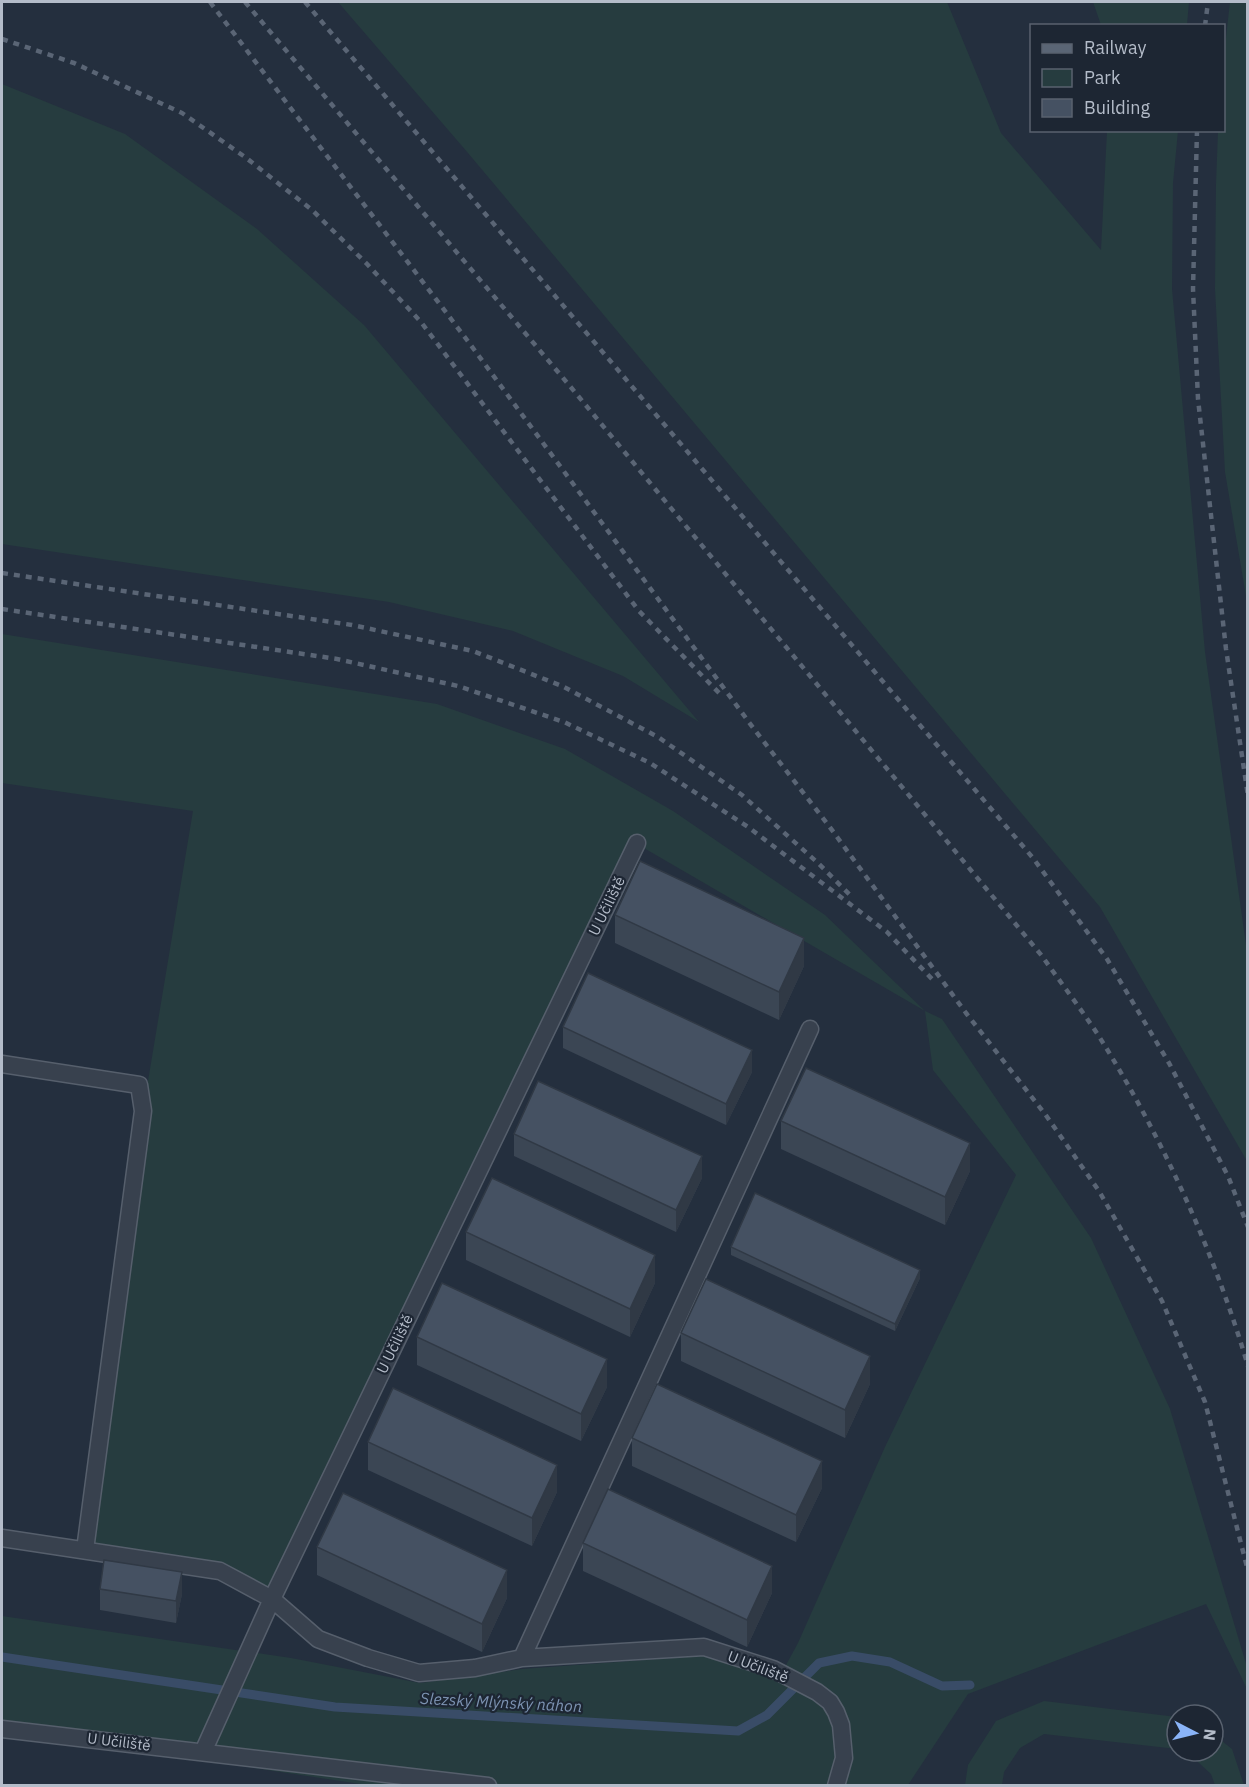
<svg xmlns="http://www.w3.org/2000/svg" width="1249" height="1787" font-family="'IBM Plex Sans',sans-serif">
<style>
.green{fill:#263c3f}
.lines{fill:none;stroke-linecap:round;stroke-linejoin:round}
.stream{stroke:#394c67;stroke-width:9}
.service-casing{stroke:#565f6c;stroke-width:19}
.service{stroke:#38414e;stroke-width:16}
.rail{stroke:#5a6575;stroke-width:4.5;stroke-dasharray:6 6;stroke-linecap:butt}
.wall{fill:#3b4654}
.shaded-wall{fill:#303945}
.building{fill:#455162;stroke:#303945;stroke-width:1.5}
.labels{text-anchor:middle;stroke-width:4.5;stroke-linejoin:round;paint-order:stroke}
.street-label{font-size:15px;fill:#b4bcc9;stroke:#1d2633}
.water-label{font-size:16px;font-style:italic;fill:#7c92b1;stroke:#1d2633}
</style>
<rect width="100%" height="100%" fill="#242f3e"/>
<path class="green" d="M 338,2 L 947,2 L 1001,133 L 1101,250 L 1107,131 L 1178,131 L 1173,183 L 1172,289 L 1205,652 L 1247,952 L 1247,1161 L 1100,907 L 468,153 Z
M 1093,2 L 1189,2 L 1187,25 L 1101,25 Z
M 1230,2 L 1248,2 L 1247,602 L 1225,472 L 1215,289 L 1216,184 L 1218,131 L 1224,130 L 1224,55 Z
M 2,84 L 125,134 L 257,229 L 364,325 L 699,722 L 623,676 L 513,631 L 389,602 L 2,544 Z
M 2,634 L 437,704 L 565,749 L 673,811 L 825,915 L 925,1011 L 942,1019 L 1091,1238 L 1170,1409 L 1247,1667 L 1247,1689 L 1206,1604 L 968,1694 L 908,1785 L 367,1785 L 2,1730 L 2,1616 L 291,1658 L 420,1683 L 522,1669 L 713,1655 L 780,1676 L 798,1643 L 885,1447 L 1016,1175 L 933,1070 L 925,1011 L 637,844 L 272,1599 L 220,1571 L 85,1550 L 143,1111 L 193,811 L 2,783 Z
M 1044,1701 L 1177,1717 L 1177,1749 L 1044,1734 L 1020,1748 L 1004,1772 L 1002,1785 L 965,1785 L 968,1765 L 996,1721 Z
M 1213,1734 L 1232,1749 L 1244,1785 L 1215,1785 L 1211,1774 L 1186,1751 L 1213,1751 Z"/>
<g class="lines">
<path class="stream" d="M 2,1657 L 335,1707 L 738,1731 L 767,1715 L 819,1663 L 852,1656 L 890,1662 L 942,1686 L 970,1685"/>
<defs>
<path id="service" d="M 637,843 L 272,1599 L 318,1639 L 368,1658 L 419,1673 L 475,1668 L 522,1658 L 704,1647 L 773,1669 L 817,1692 L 830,1702 L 836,1712 L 841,1725 L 844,1758 L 836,1786
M 2,1064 L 139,1085 L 143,1111 L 85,1550
M 2,1538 L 220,1571 L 272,1599 L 203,1752
M 522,1658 L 810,1029
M 2,1729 L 488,1786"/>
</defs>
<use href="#service" class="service-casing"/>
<use href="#service" class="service"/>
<path class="rail" d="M 210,2 L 467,340 L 754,729 L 829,826 L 966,1013 L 1045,1114 L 1099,1191 L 1162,1301 L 1205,1402 L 1248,1571
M 245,2 L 569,385 L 1042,956 C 1063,986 1086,1015 1105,1046 C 1166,1145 1215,1255 1248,1366
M 305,2 L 1033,858 L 1107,959 L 1169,1063 L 1228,1176 L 1248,1227
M 1205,26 L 1208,2
M 2,39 L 74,63 L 182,113 L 245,157 L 312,210 L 367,264 L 421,322 L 639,611 L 721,695
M 1197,130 L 1193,289 L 1198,399 L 1226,649 L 1248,796
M 2,573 L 352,625 L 473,651 L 562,686 L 658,737 L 742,795 L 818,863 L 851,896
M 2,609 L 337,659 L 458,686 L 564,722 L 650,763 L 748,827 L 887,932 L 932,979"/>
</g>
<path class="wall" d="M 615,915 L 804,966 L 779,1020 L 615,943 Z
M 563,1027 L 752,1072 L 726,1125 L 563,1048 Z
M 781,1121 L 970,1171 L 945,1225 L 781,1149 Z
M 514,1134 L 702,1178 L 676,1232 L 514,1156 Z
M 466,1232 L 655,1283 L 630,1337 L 466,1260 Z
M 731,1247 L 920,1278 L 895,1331 L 731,1255 Z
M 681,1333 L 870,1384 L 845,1438 L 681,1361 Z
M 417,1337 L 607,1387 L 581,1441 L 417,1365 Z
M 632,1438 L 822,1488 L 796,1542 L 632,1466 Z
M 368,1442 L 557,1492 L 532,1546 L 368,1470 Z
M 583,1543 L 772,1593 L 747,1647 L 583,1571 Z
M 317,1547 L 507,1598 L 482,1652 L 317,1575 Z
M 100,1589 L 182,1594 L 176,1623 L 100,1610 Z"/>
<path class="shaded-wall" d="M 804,938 L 804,966 L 779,1020 L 779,992 Z
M 752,1050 L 752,1072 L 726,1125 L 726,1104 Z
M 970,1143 L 970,1171 L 945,1225 L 945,1197 Z
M 702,1156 L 702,1178 L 676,1232 L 676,1210 Z
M 655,1255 L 655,1283 L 630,1337 L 630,1309 Z
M 920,1270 L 920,1278 L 895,1331 L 895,1324 Z
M 870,1356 L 870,1384 L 845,1438 L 845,1410 Z
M 607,1359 L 607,1387 L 581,1441 L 581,1414 Z
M 822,1461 L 822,1488 L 796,1542 L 796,1515 Z
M 557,1465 L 557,1492 L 532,1546 L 532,1518 Z
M 772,1566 L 772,1593 L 747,1647 L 747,1620 Z
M 507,1570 L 507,1598 L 482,1652 L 482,1624 Z
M 182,1572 L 182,1594 L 176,1623 L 176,1601 Z"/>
<path class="building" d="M 640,861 L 804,938 L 779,992 L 615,915 Z
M 588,973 L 752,1050 L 726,1104 L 563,1027 Z
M 806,1068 L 970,1143 L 945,1197 L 781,1121 Z
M 538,1081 L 702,1156 L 676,1210 L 514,1134 Z
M 492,1178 L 655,1255 L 630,1309 L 466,1232 Z
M 755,1193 L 920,1270 L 895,1324 L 731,1247 Z
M 706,1279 L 870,1356 L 845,1410 L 681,1333 Z
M 442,1283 L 607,1359 L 581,1414 L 417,1337 Z
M 657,1384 L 822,1461 L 796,1515 L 632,1438 Z
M 393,1388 L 557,1465 L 532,1518 L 368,1442 Z
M 608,1489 L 772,1566 L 747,1620 L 583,1543 Z
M 343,1493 L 507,1570 L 482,1624 L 317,1547 Z
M 104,1560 L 182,1572 L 176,1601 L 100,1589 Z"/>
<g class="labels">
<g class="street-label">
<text transform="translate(607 906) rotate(-64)" y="5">U Učiliště</text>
<text transform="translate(395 1344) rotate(-64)" y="5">U Učiliště</text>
<text transform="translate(758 1667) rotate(21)" y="5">U Učiliště</text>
<text transform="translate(119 1742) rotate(7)" y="5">U Učiliště</text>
</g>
<g class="water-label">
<text transform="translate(501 1702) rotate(3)" y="6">Slezský Mlýnský náhon</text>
</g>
</g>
<rect width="1249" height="1787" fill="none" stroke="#b4bcc9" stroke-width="6"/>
<rect x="1030" y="24" width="195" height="108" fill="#1d2633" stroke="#59626f" stroke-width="1.5"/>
<rect x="1042" y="44" width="30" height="9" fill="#5a6575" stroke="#59626f" stroke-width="1.5"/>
<text x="1084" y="54" font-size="18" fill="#b4bcc9">Railway</text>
<rect x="1042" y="69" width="30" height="18" fill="#263c3f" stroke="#59626f" stroke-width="1.5"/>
<text x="1084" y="84" font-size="18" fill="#b4bcc9">Park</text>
<rect x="1042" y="99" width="30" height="18" fill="#455162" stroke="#59626f" stroke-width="1.5"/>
<text x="1084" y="114" font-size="18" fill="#b4bcc9">Building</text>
<g transform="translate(1195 1733) rotate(97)"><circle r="28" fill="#1d2633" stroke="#59626f" stroke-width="1.5"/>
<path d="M0-4.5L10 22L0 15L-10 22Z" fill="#8ab4f8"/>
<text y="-9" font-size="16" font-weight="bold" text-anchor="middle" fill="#b4bcc9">N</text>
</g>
</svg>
